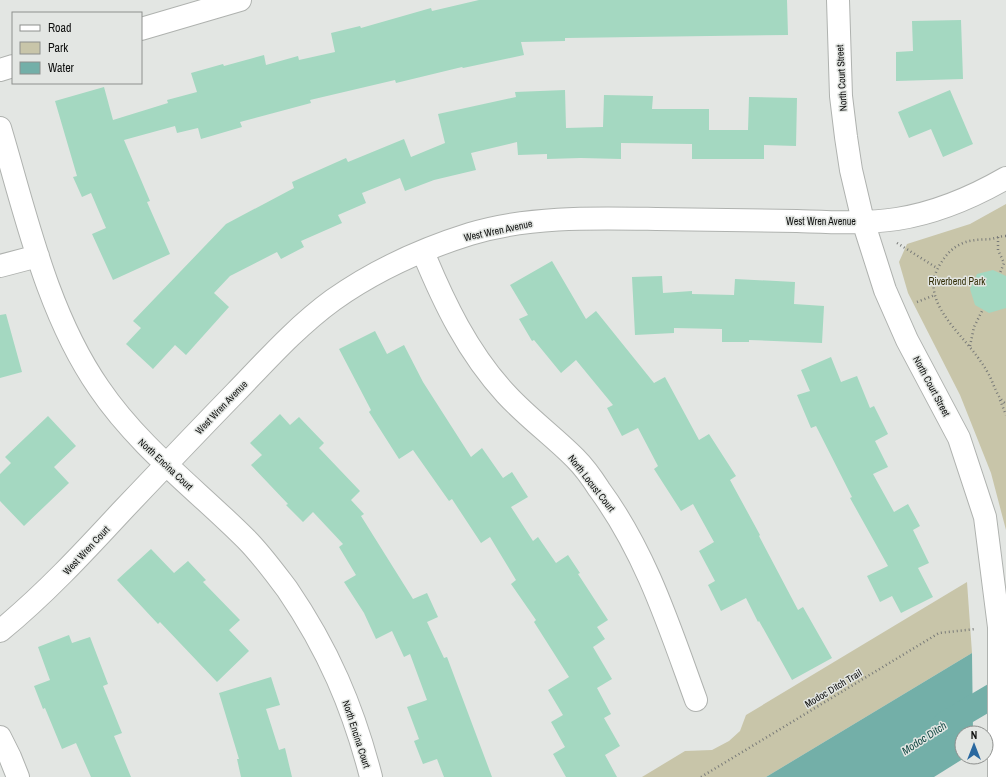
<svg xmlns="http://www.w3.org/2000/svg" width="1006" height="777" font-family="'Archivo Narrow',sans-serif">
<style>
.green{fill:#c8c5a9}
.water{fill:#73afa8}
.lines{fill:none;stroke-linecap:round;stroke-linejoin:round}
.canal{stroke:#73afa8;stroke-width:25}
.building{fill:#a4d8c1}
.minor-casing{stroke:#afb2af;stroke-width:24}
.path{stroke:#787a78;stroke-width:2.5;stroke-dasharray:1 3;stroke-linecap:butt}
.minor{stroke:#fff;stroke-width:22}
.labels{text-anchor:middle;stroke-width:3;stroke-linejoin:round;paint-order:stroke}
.street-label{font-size:10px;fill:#0f100f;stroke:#e3e6e3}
.park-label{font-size:10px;fill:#312d06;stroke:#e3e6e3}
.water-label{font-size:11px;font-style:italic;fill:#174d48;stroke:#e3e6e3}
</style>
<rect width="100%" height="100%" fill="#e3e6e3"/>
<path class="green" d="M 1006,204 L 1006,530 L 991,473 L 960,395 L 908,293 L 899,262 L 907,244 L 970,224 Z
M 967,582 L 972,653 L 766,777 L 642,777 L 685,751 L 712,750 L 729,741 L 740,731 L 746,715 Z"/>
<path class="water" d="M 972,653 L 973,733 L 962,733 L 962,757 L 966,757 L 934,777 L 766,777 Z"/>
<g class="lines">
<path class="canal" d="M 945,724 L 1006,688"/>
</g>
<path class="building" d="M 479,0 L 787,0 L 788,35 L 565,38 L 565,41 L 521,42 L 524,55 L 463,68 L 462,67 L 396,83 L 395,80 L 310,100 L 311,103 L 240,122 L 242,127 L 201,139 L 198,128 L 177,133 L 175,126 L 124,140 L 150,201 L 147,202 L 170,254 L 113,280 L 92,234 L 106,228 L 91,193 L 82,197 L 73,177 L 77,176 L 55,101 L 104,87 L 113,120 L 168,103 L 167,100 L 197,92 L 191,73 L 223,64 L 224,66 L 264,55 L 266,65 L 298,56 L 299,60 L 335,52 L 331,33 L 360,26 L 361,28 L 431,8 L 432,11 Z
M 961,20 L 963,79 L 896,81 L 896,52 L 913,51 L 912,21 Z
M 565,90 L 566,128 L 603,127 L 604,95 L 653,96 L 652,109 L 709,109 L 709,130 L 748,130 L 749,97 L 797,98 L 796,146 L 764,145 L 764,159 L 692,159 L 692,144 L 621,143 L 621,159 L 581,158 L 547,159 L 547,154 L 518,155 L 517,142 L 471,153 L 476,170 L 434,180 L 405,191 L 400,178 L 362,193 L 366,203 L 338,215 L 342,223 L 301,241 L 304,247 L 281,259 L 277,252 L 230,276 L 214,293 L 229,307 L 186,355 L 175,345 L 153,369 L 126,344 L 141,328 L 133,321 L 226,224 L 294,188 L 292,182 L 346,158 L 348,162 L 404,139 L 411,157 L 445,143 L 438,114 L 516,97 L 515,92 Z
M 950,90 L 973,144 L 943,157 L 931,129 L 909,138 L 898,112 Z
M 552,261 L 586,319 L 596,311 L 654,383 L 665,377 L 699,440 L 709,434 L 736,476 L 730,480 L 760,535 L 759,536 L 798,610 L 803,607 L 832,658 L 792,680 L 759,621 L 758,622 L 746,598 L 721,611 L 708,585 L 715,581 L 699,551 L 714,542 L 693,504 L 681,511 L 654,469 L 658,466 L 638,428 L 622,436 L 607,408 L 613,405 L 576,360 L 561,373 L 534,340 L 532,341 L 519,319 L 528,315 L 510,285 Z
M 993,270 L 1006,276 L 1006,308 L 989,313 L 975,305 L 970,289 L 977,274 Z
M 662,276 L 663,293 L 692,291 L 692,294 L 734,295 L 735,279 L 795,282 L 794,304 L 824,306 L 822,343 L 749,340 L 749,342 L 722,342 L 722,329 L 674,328 L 674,333 L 635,335 L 632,277 Z
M 6,314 L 22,372 L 0,378 L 0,315 Z
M 375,331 L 387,354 L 404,345 L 423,382 L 471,457 L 482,448 L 503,478 L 512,472 L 528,497 L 511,507 L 533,541 L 538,537 L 556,563 L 568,555 L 580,573 L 578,574 L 608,620 L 597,627 L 605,639 L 593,647 L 612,679 L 597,688 L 611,714 L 604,718 L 620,746 L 605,755 L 617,777 L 566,777 L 553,754 L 565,747 L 551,722 L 563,715 L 548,690 L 569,677 L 534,622 L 536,620 L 511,584 L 516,580 L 490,537 L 481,543 L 452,499 L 449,501 L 413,450 L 399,459 L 369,412 L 371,410 L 339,349 Z
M 831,357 L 841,382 L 857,376 L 870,408 L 874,406 L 888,434 L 875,441 L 888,467 L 873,474 L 894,512 L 908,504 L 920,526 L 913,530 L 929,563 L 918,568 L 933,597 L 901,613 L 892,596 L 880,602 L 867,576 L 888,566 L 850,498 L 852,497 L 816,426 L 811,428 L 797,395 L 810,391 L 801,370 Z
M 280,414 L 290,425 L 299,417 L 324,443 L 319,448 L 360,491 L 351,500 L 364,514 L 361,516 L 413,599 L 427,593 L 438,617 L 427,622 L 444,658 L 447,657 L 492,777 L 444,777 L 437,759 L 423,764 L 414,741 L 419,739 L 407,707 L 427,700 L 410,654 L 404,657 L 392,631 L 376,639 L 364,613 L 344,582 L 356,575 L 339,547 L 343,544 L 313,512 L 303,522 L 286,505 L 288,504 L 251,465 L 262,455 L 250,443 Z
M 48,416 L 76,446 L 54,467 L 69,483 L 24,526 L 0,501 L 0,474 L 11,463 L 5,457 Z
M 151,549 L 174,573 L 188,561 L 206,580 L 203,582 L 240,620 L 229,630 L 249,651 L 217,682 L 160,622 L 158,624 L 117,580 Z
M 69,635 L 72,643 L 90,637 L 108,684 L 103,686 L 122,733 L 114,736 L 131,777 L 91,777 L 76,743 L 62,749 L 45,708 L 43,709 L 34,686 L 50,680 L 38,647 Z
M 271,677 L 280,705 L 266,709 L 279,750 L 285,748 L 292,777 L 241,777 L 237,759 L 239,759 L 219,693 Z"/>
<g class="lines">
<defs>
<path id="minor" d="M 838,0 L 841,96 L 846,137 L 851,170 L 863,221 L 885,290 L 907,340 L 959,438 L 985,517 L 999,627 L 999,777
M 141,29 L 240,0
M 0,70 L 13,66
M 0,128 C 26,215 47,313 99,388 C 139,447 196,489 246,539 C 261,554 274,572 287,589 C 328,649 353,707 371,777
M 423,252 C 444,303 468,353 506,394 C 527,417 553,436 575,458 C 584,467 592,478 599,489 C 646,553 669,626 696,700
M 0,266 L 38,256
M 0,631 C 44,595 83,553 121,512 C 159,472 197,432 235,393 C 266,361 296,327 333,300 C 374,271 422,249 470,234 C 530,216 594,218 656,219 C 703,220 750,220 797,221 C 830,222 864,224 897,219 C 935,213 973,197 1006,178
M 0,737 L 10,757 L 18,777"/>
</defs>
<use href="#minor" class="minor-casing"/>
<path class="path" d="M 1006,236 C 1001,236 996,238 991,239 C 981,240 970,239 961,244 C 952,248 946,255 941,263 C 917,297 957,329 976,355 C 980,360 984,366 988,373 C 994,383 996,397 1006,404
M 998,237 L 998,250 L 1004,263 L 1000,273
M 897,243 L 937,268
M 917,302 L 935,295
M 970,346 L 974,327 L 983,309
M 1000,400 L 1006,415
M 701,777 L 939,633 L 976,629"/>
<use href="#minor" class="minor"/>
</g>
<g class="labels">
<g class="street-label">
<text transform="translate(841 78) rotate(-93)" y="4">North Court Street</text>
<text x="821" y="225">West Wren Avenue</text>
<text transform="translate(498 230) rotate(-12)" y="4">West Wren Avenue</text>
<text transform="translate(932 386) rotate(62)" y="4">North Court Street</text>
<text transform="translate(221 407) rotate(-46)" y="4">West Wren Avenue</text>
<text transform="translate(166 464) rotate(43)" y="4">North Encina Court</text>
<text transform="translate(592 483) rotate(52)" y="4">North Locust Court</text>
<text transform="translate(86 550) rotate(-47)" y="4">West Wren Court</text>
<text transform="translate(833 688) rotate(-31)" y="4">Modoc Ditch Trail</text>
<text transform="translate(357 734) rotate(72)" y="4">North Encina Court</text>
</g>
<g class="park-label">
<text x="957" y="285">Riverbend Park</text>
</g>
<g class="water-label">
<text transform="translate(924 738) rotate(-33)" y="4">Modoc Ditch</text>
</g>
</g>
<rect x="12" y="12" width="130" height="72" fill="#e3e6e3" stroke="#8e908e"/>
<rect x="20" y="25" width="20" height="6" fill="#ffffff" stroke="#8e908e"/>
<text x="48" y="32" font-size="12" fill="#0f100f">Road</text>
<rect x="20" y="42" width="20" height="12" fill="#c8c5a9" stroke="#8e908e"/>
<text x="48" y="52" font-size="12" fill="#0f100f">Park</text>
<rect x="20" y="62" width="20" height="12" fill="#73afa8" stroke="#8e908e"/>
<text x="48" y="72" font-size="12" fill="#0f100f">Water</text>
<g transform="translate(974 745)"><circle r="19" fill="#e3e6e3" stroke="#8e908e"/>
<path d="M0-3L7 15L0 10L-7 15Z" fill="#2a689f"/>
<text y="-6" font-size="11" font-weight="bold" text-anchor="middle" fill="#0f100f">N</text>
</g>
</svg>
